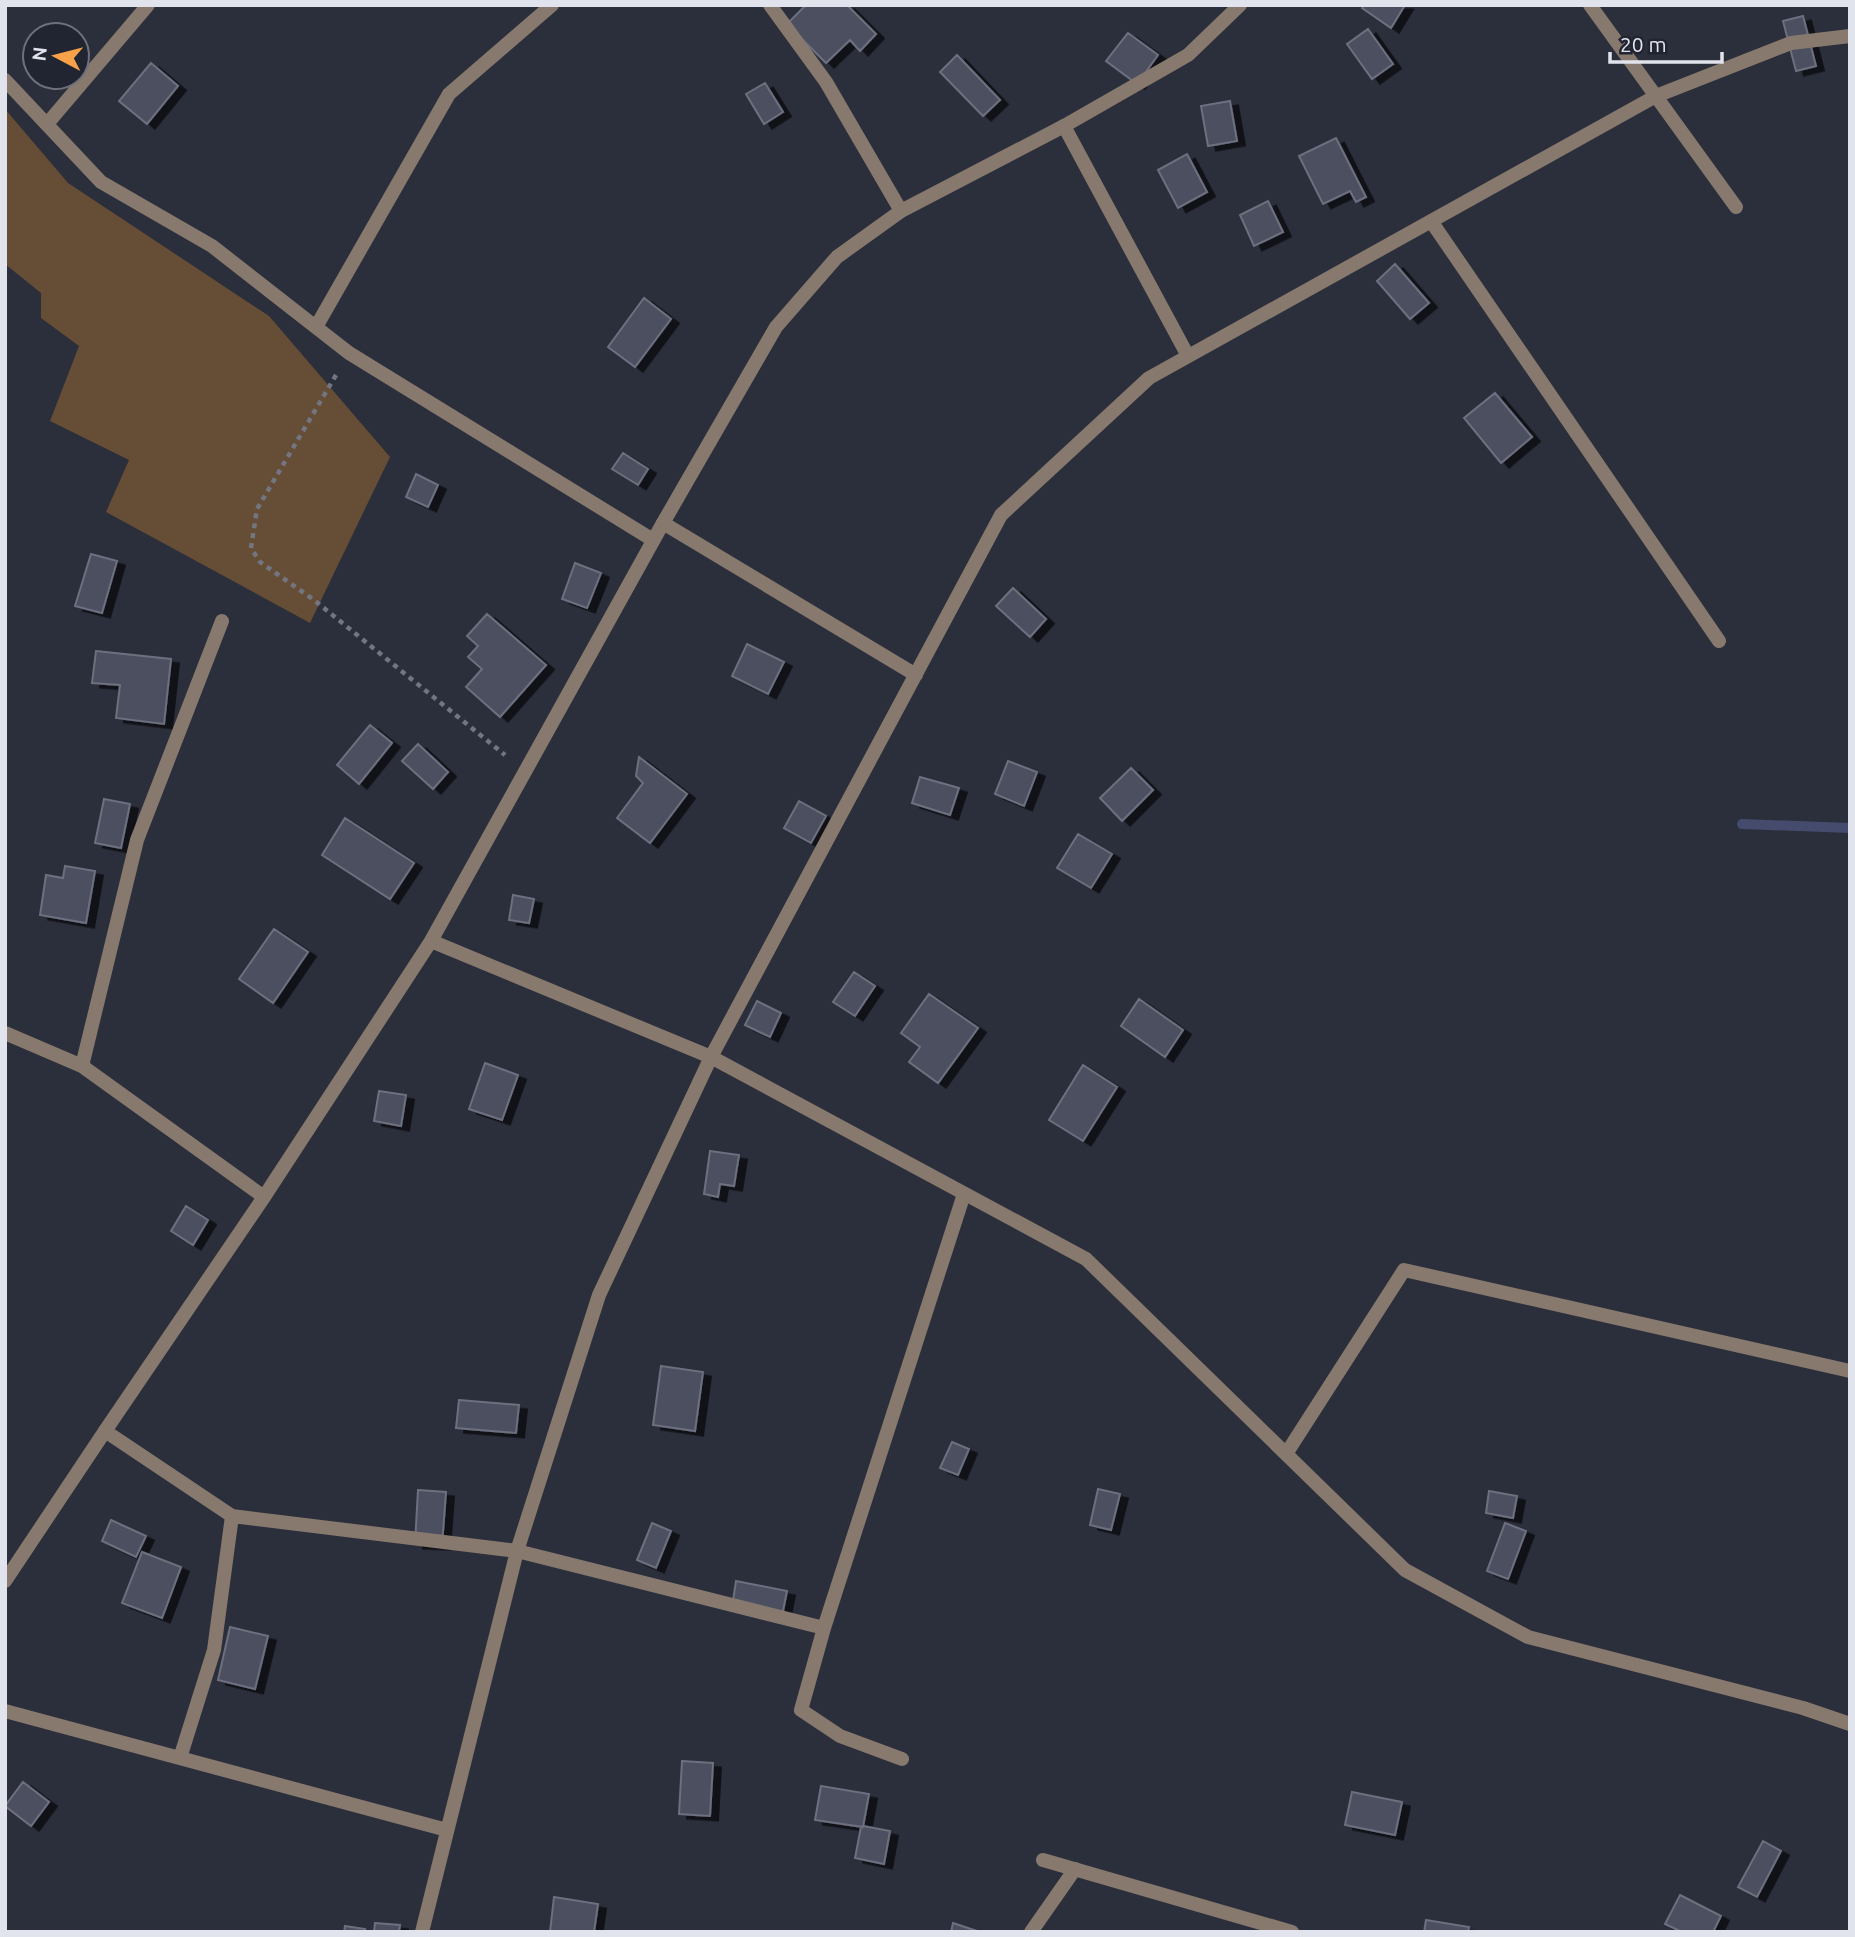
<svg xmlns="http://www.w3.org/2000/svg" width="1855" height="1937" font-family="Ubuntu,sans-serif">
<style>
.green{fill:#664d36}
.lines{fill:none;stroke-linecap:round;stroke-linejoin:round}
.stream{stroke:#454b6c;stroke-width:10}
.building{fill:#4c4f5e;stroke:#6c6f7f;stroke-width:2;filter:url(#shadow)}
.path{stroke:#737681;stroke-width:4.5;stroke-dasharray:5 5;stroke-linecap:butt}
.lane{stroke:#87796d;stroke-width:14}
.street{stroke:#87796d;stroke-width:14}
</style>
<defs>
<filter id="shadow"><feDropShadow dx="8" dy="4.5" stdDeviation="0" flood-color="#0009"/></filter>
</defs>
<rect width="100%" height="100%" fill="#2b2e3b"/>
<path class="green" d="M 5,109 L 68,183 L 269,316 L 390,457 L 310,623 L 106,512 L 129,460 L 50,421 L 79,346 L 41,318 L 41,293 L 5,264 Z"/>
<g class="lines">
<path class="stream" d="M 1742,824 L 1850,828"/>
</g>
<path class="building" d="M 806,5 L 847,5 L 876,34 L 860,51 L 850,40 L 826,63 L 787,24 Z
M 1364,5 L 1405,5 L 1391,28 L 1362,8 Z
M 1803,16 L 1816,66 L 1796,71 L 1783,21 Z
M 1368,29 L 1393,64 L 1372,79 L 1347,44 Z
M 1128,33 L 1158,55 L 1137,84 L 1106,61 Z
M 957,55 L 1000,100 L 983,116 L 940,72 Z
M 151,63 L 178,86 L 147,124 L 119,101 Z
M 765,83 L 783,112 L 764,124 L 746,94 Z
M 1230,101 L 1237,141 L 1208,146 L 1201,106 Z
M 1336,138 L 1366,197 L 1356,202 L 1350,191 L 1323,204 L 1299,156 Z
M 1187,154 L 1207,192 L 1178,208 L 1158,170 Z
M 1268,201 L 1283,232 L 1254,246 L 1240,215 Z
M 1395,264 L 1429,303 L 1410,319 L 1377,281 Z
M 644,298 L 671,319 L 635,367 L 608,347 Z
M 1495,393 L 1532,437 L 1501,463 L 1464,418 Z
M 623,453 L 648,469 L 638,485 L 612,469 Z
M 416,474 L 438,485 L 428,507 L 406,497 Z
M 91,554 L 117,561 L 102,613 L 75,606 Z
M 575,563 L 601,573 L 587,608 L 562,599 Z
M 1013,588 L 1046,619 L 1030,637 L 996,606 Z
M 487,614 L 546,665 L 500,717 L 466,687 L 482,669 L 468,657 L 478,646 L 467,636 Z
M 747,644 L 784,662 L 768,694 L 732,676 Z
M 96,651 L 171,659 L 164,724 L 116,718 L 120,685 L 92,683 Z
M 370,725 L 392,743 L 359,784 L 337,765 Z
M 418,744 L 448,772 L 433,789 L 402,761 Z
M 639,757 L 687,794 L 650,843 L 617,818 L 643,783 L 636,776 Z
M 1008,761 L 1037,772 L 1024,806 L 995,794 Z
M 1131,768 L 1153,790 L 1122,821 L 1100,798 Z
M 920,777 L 959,788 L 950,815 L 912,803 Z
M 104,799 L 130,804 L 121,848 L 95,843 Z
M 799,801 L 826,816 L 811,843 L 784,828 Z
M 345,818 L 414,863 L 390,899 L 322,855 Z
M 1078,834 L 1112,854 L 1091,888 L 1057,868 Z
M 65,866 L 95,871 L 86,923 L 40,915 L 46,875 L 63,878 Z
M 513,895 L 534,899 L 529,923 L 509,920 Z
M 274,929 L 308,952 L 273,1003 L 239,979 Z
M 854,972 L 875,986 L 855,1016 L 833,1002 Z
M 929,994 L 978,1028 L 938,1083 L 909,1062 L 920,1047 L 901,1033 Z
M 1139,999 L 1183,1030 L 1165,1057 L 1121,1026 Z
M 757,1001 L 781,1013 L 770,1037 L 745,1025 Z
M 485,1063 L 518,1075 L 502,1120 L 469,1109 Z
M 1083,1065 L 1117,1087 L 1083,1141 L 1049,1120 Z
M 379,1091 L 406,1095 L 401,1126 L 374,1121 Z
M 710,1151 L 739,1155 L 734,1186 L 720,1184 L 718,1197 L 704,1194 Z
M 186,1206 L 208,1220 L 193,1245 L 171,1231 Z
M 661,1366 L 703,1372 L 695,1431 L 653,1425 Z
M 459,1400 L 519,1405 L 516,1433 L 456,1428 Z
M 952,1442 L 969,1449 L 958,1475 L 940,1468 Z
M 1098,1489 L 1120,1494 L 1111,1530 L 1090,1525 Z
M 418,1490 L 446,1492 L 442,1545 L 415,1544 Z
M 1489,1491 L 1517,1496 L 1513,1518 L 1486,1513 Z
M 111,1520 L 146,1536 L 136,1557 L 102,1541 Z
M 652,1523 L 671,1531 L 656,1568 L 637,1560 Z
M 1505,1523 L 1526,1531 L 1508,1579 L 1487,1571 Z
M 142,1552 L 181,1567 L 162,1618 L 122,1603 Z
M 736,1581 L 787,1591 L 782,1616 L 732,1607 Z
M 230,1627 L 268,1636 L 255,1689 L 218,1680 Z
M 682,1761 L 713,1763 L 710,1816 L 679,1814 Z
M 23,1782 L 49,1802 L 31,1826 L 5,1806 Z
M 821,1786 L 869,1794 L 863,1827 L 815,1820 Z
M 1352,1792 L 1402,1802 L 1395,1835 L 1345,1825 Z
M 863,1826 L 890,1831 L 884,1864 L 855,1858 L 861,1827 Z
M 1763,1841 L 1781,1851 L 1757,1897 L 1738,1887 Z
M 1680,1895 L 1721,1916 L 1713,1932 L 1682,1932 L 1665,1924 Z
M 554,1897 L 598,1904 L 594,1932 L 550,1932 Z
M 1426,1920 L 1469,1927 L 1468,1932 L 1424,1932 Z
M 375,1923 L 400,1925 L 399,1932 L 374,1932 Z
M 953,1923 L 980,1932 L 951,1932 Z
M 345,1926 L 365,1929 L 364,1932 L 344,1932 Z"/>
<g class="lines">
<path class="path" d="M 336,375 L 257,509 L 251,548 L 260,562 L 314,600 L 505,755"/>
<path class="lane" d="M 770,5 L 826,82 L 901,211
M 1590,5 L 1736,207
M 47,124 L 148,5
M 1064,126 L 1188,356
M 1431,221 L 1719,641
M 316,327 L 449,94 L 552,5
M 663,523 L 916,675
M 105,1431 L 232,1516 L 214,1650 L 180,1758
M 232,1516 L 517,1551 L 824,1628
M 5,1711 L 447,1830
M 902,1759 L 840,1736 L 801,1710 L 824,1628 L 964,1194
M 422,1932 L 517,1551 L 599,1295 L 711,1057 L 1001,515 L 1149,378 L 1656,96 L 1791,43 L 1850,36
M 1031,1932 L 1075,1869"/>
<path class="street" d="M 5,80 L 101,182 L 212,246 L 349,353 L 653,540
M 431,941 L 711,1057 L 1086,1259 L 1405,1570 L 1528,1637 L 1803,1708 L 1850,1724
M 5,1033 L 82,1066 L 264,1197
M 82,1066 L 137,840 L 222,621
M 1286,1454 L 1404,1270 L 1850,1371
M 5,1581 L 105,1431 L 264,1197 L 431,941 L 663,523 L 776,327 L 837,257 L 901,211 L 1064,126 L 1188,55 L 1240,5
M 1043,1860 L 1292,1932"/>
</g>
<rect width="1855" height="1937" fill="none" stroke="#e2e4ed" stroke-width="14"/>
<g transform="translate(56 56) rotate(277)"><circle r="33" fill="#212431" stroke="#6e717c" stroke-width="2"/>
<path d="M0-5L12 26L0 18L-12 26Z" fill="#f7a149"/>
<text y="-10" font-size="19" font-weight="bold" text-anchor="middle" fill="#e2e4ed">N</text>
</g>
<path d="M1610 52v10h112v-10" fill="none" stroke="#e2e4ed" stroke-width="3.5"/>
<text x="1620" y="52" font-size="21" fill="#e2e4ed" stroke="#212431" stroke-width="5" paint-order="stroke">20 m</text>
</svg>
